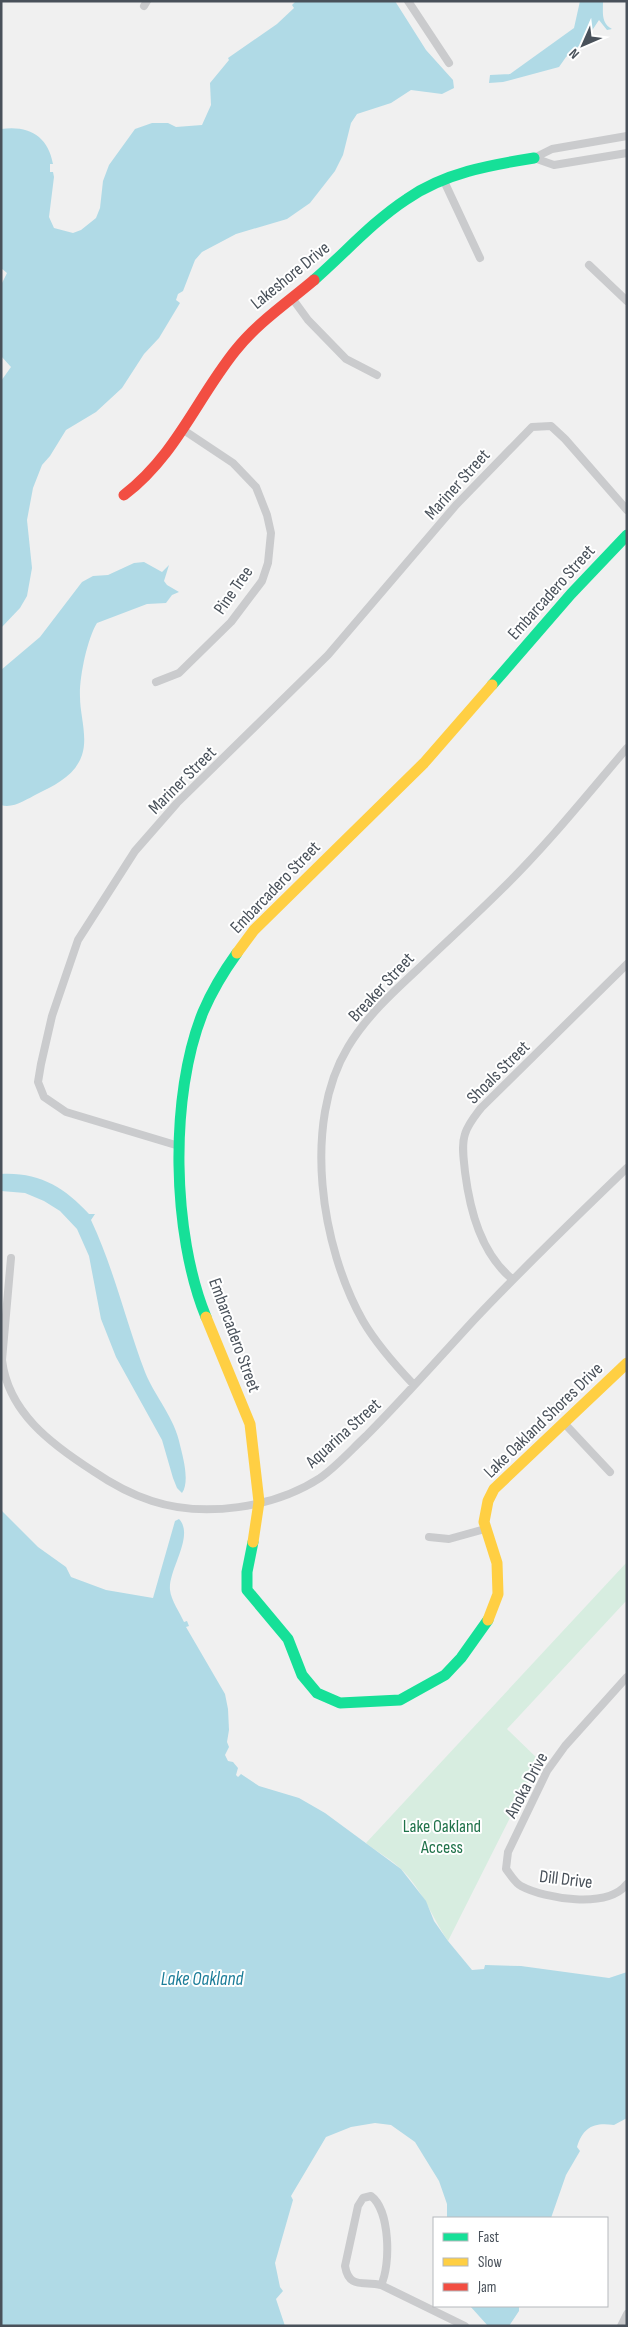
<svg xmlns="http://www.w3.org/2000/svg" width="628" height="2327" font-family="'Sofia Sans Condensed',sans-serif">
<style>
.green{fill:#d7ede0}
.water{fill:#b0dae6}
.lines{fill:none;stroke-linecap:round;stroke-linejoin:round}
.street{stroke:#cacbcd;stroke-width:8}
.fast{stroke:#16e098;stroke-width:11}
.slow{stroke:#ffcf43;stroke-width:11}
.jam{stroke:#f24e42;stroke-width:11}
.labels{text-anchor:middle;stroke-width:4;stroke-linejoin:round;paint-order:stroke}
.street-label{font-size:18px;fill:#49515a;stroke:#fff}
.park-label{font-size:18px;fill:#21734b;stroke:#fff}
.water-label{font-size:19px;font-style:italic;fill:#1c7d99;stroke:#fff}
</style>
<rect width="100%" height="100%" fill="#f0f0f0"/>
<path class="green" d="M 627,1562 L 627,1600 L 507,1729 L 539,1760 L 448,1941 C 432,1917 422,1889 401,1869 C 391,1859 377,1852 366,1843 Z"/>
<path class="water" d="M 296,1 L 395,1 L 426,50 L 453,80 L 454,88 L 442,94 L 411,90 L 391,103 L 357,114 L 351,123 L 343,155 L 335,171 L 310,203 L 287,219 L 236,234 L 202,252 L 195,260 L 183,291 L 178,294 L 176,300 L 180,303 L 159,338 L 144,354 L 122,388 L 96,412 L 66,430 L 50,456 L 42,465 L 33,488 L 27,520 L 32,568 L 27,596 L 20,608 L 1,628 L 1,381 L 11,367 L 1,356 L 1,285 L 7,273 L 1,268 L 1,129 C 29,125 48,136 53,164 L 50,164 L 50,172 L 53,172 L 54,177 L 49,217 L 54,228 L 73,233 L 81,230 L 96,218 L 100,208 L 103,181 L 109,165 L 135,129 L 152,123 L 168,123 L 176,127 L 202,125 L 211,105 L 210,83 L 229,60 L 228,58 L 277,24 L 294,8 L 292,5 Z
M 580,1 L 603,1 C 603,13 601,23 612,29 L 607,30 L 599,20 L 585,41 L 566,57 L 559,67 L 503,82 L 489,83 L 490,75 L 510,74 L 574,28 Z
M 144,562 L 162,572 L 169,565 L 164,581 L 167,585 L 179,592 L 172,595 L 166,603 L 147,604 L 97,623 C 87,639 79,679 80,697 C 80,715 88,737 82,755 C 75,776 55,785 37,794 C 27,799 13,809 1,805 L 1,670 L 40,637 L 82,582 L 93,576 L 108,575 L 134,563 Z
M 1,1174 C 39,1172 64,1187 89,1214 L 95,1214 L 91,1220 C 114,1269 126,1322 145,1372 C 155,1397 175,1418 180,1445 C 183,1457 190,1482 182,1493 L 177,1488 L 173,1478 L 162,1440 L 116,1357 L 101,1319 L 89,1256 L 77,1229 L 60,1211 L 44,1201 L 25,1193 L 1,1191 Z
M 1,1510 L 38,1547 L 66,1567 L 71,1577 L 106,1590 L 153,1598 L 175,1521 L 179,1519 C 195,1536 168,1570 170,1590 C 171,1600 180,1613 184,1622 L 187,1621 L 189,1626 L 186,1627 L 225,1694 L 228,1709 L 229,1730 L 227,1742 L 229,1747 L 225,1755 L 228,1761 L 233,1762 L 238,1768 L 236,1775 L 238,1777 L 241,1774 L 259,1786 L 299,1798 L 325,1813 L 401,1869 L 426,1901 L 434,1921 L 448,1941 L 472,1970 L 484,1969 L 485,1965 L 521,1966 L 609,1978 L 627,1972 L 627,2118 L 614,2125 C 594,2122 583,2127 577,2147 L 580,2151 L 566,2175 L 551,2218 L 447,2218 L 447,2204 L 439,2181 L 415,2142 L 391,2125 L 375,2123 L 351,2127 L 326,2137 L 291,2196 L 293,2200 L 275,2263 L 280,2287 L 283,2291 L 276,2299 L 285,2326 L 1,2326 Z
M 470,2306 L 519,2306 L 519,2311 L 509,2326 L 488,2326 Z"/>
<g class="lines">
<path class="street" d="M 408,1 L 449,63
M 144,6 L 147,1
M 627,136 L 552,149 L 534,158 L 554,165 L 627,153
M 443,179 L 480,258
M 589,265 L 627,301
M 292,298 L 308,320 L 346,359 L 377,375
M 156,682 L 179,673 L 231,622 L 262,581 L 268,563 L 271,533 L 267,515 L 256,487 L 233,463 L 182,429
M 179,1146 L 66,1112 L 44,1097 L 38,1082 L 41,1064 L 52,1016 L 78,940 L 135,851 L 177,803 L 328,655 L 456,505 L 532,427 L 551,426 L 565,439 L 627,510
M 11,1258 L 2,1360 C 8,1412 51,1444 93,1471 C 112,1484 130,1494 152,1501 C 204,1518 274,1508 320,1478 C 337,1466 351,1450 366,1436 C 403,1399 438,1359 474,1320 C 523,1268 575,1218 627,1168
M 512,1279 C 481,1253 470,1211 465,1172 C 464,1160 461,1146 465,1134 C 468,1124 475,1116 481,1108 L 627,964
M 414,1385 C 395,1365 377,1345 363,1321 C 321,1247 302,1123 348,1047 C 366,1017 392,993 418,969 C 446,942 475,916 503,888 C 547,845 587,795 627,748
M 564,1423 L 610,1472
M 429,1537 L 449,1539 L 485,1529
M 627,1677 L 565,1746 L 547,1771 L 508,1852 L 506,1869 C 510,1874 515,1883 521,1886 C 545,1899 608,1909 627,1884
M 371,2196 C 390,2210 391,2265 381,2285 C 363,2281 349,2289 345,2266 L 358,2206 L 363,2198 Z
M 381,2285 L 465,2326
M 621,2326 L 627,2314"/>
<path class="fast" d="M 314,280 C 345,253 372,222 407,199 C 444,173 490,165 534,158
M 492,685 L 571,594 L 627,535
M 206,1317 C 172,1234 169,1096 203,1012 C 212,991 224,971 237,953
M 253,1542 L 247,1572 L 247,1590 L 288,1639 L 302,1675 L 317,1693 L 340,1703 L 400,1700 L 445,1675 L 461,1658 L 488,1620"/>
<path class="slow" d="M 237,953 L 254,930 L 424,763 L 492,685
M 206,1317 L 250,1424 L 259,1502 L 253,1542
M 488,1620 L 498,1594 L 497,1563 L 484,1522 L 488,1501 L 494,1489 L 627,1363"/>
<path class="jam" d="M 124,495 C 176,455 196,400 235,351 C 257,323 287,303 314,280"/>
</g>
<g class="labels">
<g class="street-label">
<text transform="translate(290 275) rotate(-39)" y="6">Lakeshore Drive</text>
<text transform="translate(457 484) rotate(-48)" y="6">Mariner Street</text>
<text transform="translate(233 590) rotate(-55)" y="6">Pine Tree</text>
<text transform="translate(551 592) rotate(-48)" y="6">Embarcadero Street</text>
<text transform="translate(182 780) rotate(-45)" y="6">Mariner Street</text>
<text transform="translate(275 887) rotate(-46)" y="6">Embarcadero Street</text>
<text transform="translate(381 987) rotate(-47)" y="6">Breaker Street</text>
<text transform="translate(498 1072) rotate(-45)" y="6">Shoals Street</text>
<text transform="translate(235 1335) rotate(70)" y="6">Embarcadero Street</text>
<text transform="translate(543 1420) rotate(-44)" y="6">Lake Oakland Shores Drive</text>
<text transform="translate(343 1433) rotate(-42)" y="6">Aquarina Street</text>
<text transform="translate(526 1785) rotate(-62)" y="6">Anoka Drive</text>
<text transform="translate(566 1879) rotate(7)" y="6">Dill Drive</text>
</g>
<g class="park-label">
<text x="442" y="1832">Lake Oakland<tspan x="442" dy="21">Access</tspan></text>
</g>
<g class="water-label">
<text x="202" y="1985">Lake Oakland</text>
</g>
</g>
<rect width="628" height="2327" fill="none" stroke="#49515a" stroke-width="5"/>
<rect x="433" y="2217" width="175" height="90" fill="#ffffff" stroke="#b6b9bd"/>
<rect x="443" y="2233" width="25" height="8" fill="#16e098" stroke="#b6b9bd"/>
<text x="478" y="2242" font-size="15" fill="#49515a">Fast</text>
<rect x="443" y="2258" width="25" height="8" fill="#ffcf43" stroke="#b6b9bd"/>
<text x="478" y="2267" font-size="15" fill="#49515a">Slow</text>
<rect x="443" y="2283" width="25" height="8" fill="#f24e42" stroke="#b6b9bd"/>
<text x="478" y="2292" font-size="15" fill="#49515a">Jam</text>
<g transform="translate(583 45) rotate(225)" stroke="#ffffff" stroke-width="4" paint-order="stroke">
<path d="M0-4L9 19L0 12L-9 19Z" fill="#49515a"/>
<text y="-8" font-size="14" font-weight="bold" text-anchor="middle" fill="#49515a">N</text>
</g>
</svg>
